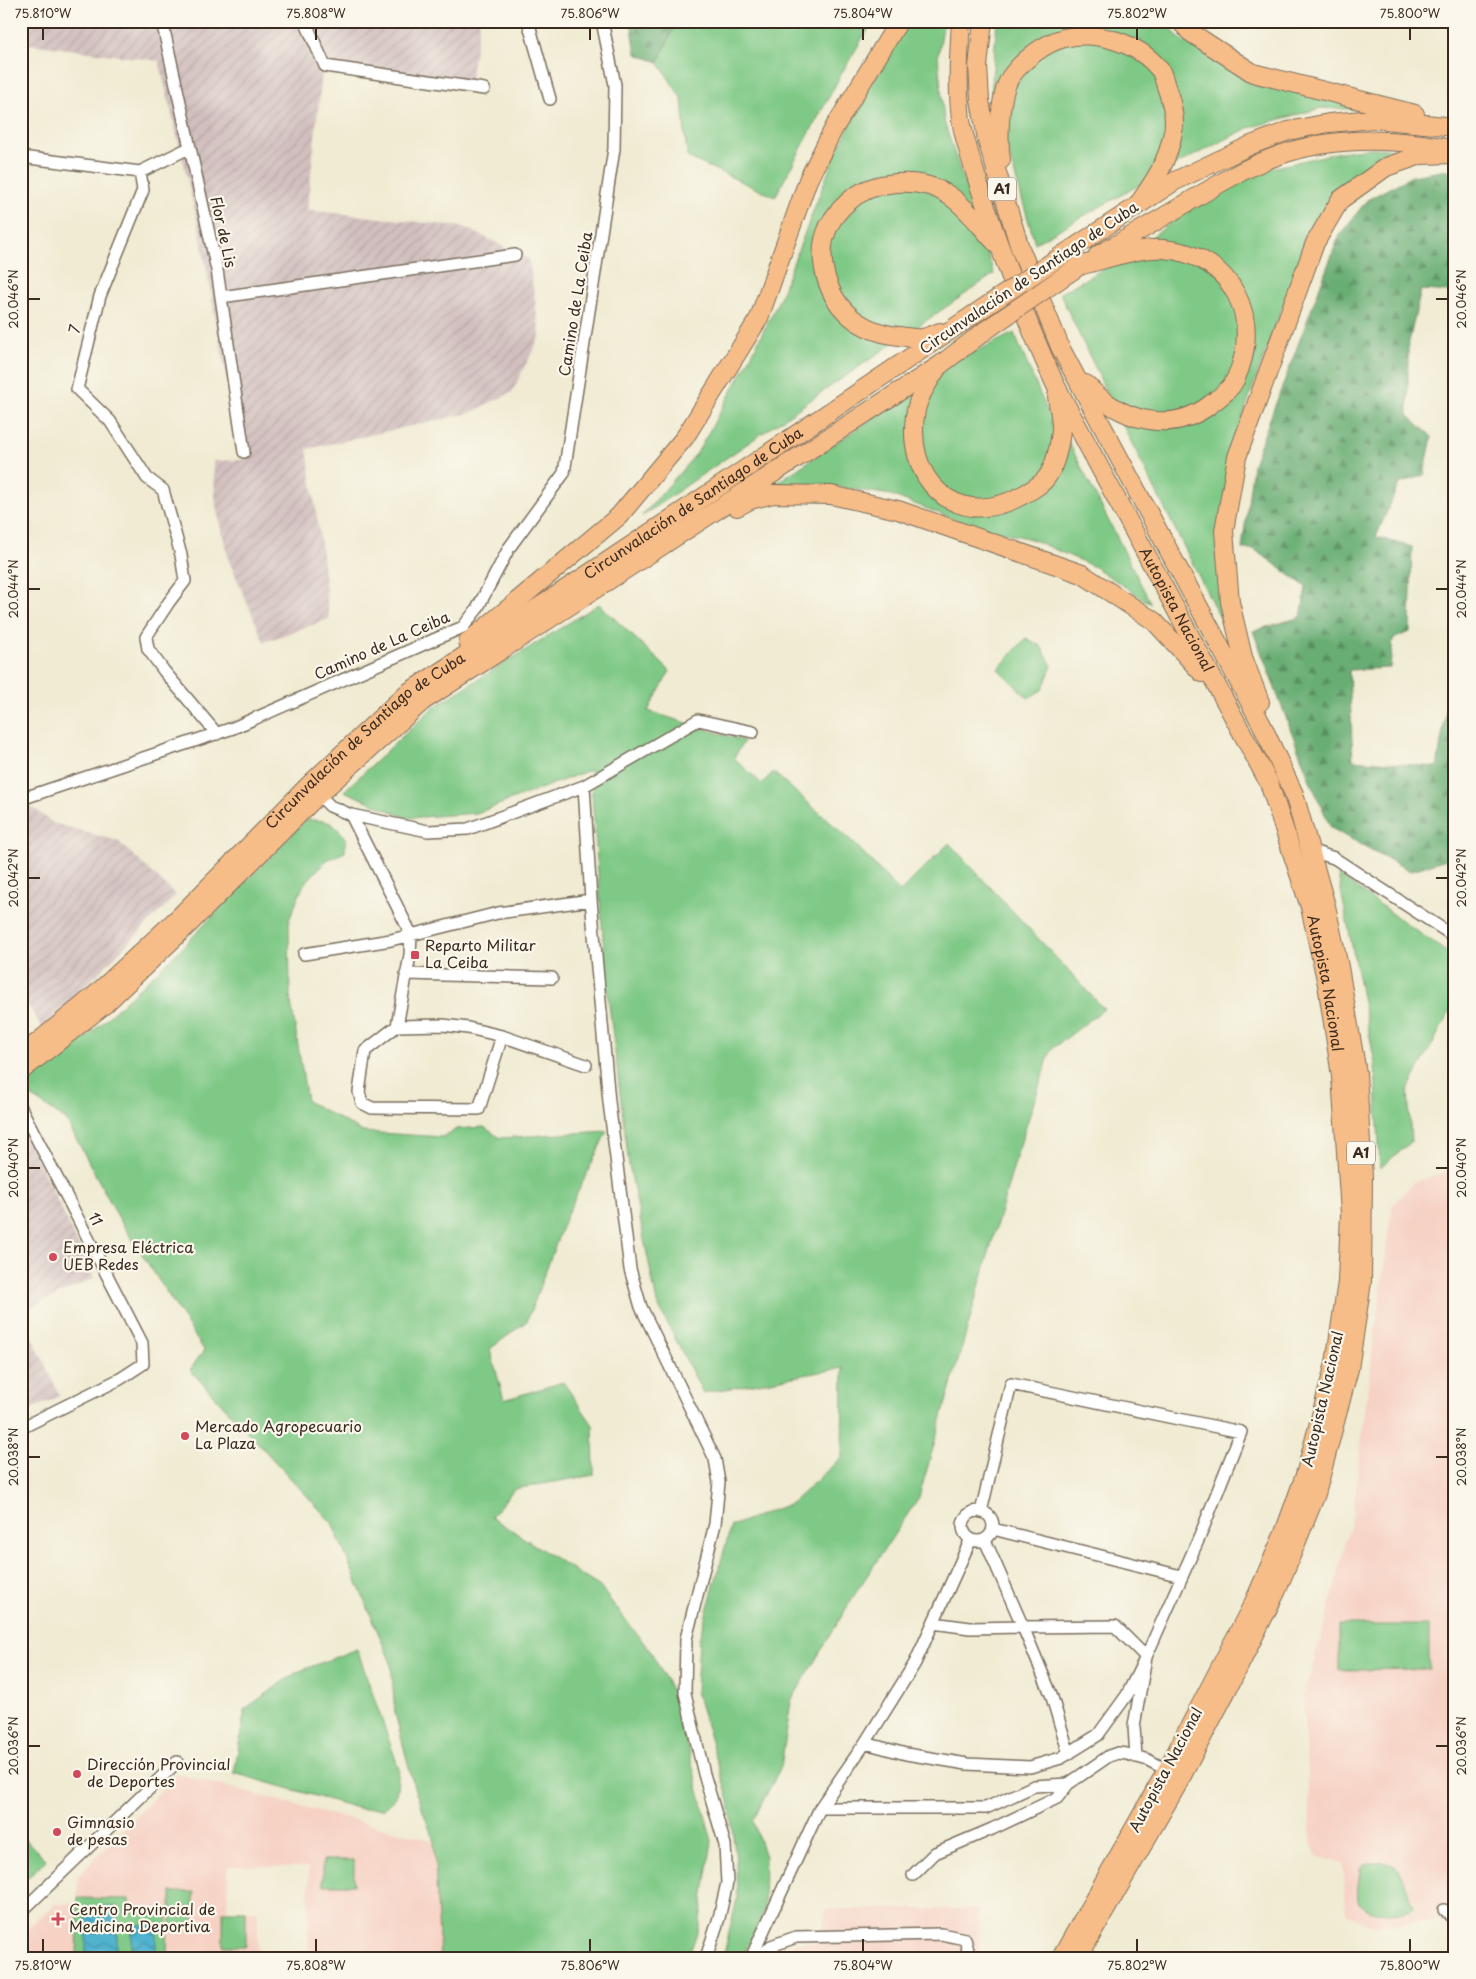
<svg xmlns="http://www.w3.org/2000/svg" width="1476" height="1979" font-family="'Playpen Sans',sans-serif">
<style>
.built{fill:#f6d2c4;fill-rule:evenodd}
.industrial{fill:url(#industrial-furrows)}
.green{fill:#7fc986;stroke:#5d7a52}
.forest{fill:url(#forest-firs);stroke:#516c48}
.water{fill:url(#water-waves);stroke:#466e76}
.lines{fill:none;stroke-linecap:round;stroke-linejoin:round}
.minor-casing{stroke:#7a6e5d;stroke-width:14}
.highway-casing{stroke:#7a6e5d;stroke-width:20}
.minor{stroke:#fff;stroke-width:11}
.highway{stroke:#f7bd88;stroke-width:18}
.highway-bridge-casing{stroke:#7a6e5d;stroke-width:20;stroke-linecap:butt}
.highway-bridge{stroke:#f7bd88;stroke-width:18}
.ticks{fill:none;stroke:#3b2a1e;stroke-width:2}
.poi-dot{fill:#d1495b;stroke:#fbf7ec;stroke-width:2}
.labels{text-anchor:middle;stroke-width:4.5;stroke-linejoin:round;paint-order:stroke}
.shield{fill:#fbf7ec;stroke:#75685c;stroke-width:1}
.shield-label{font-size:14px;font-weight:bold;fill:#3b2a1e}
.street-label{font-size:15px;fill:#3b2a1e;stroke:#fbf7ec}
.poi-label{font-size:15px;fill:#3b2a1e;stroke:#fbf7ec;text-anchor:start}
.neatline{fill:none;stroke:#3b2a1e;stroke-width:2}
.ticks-label{font-size:12px;text-anchor:middle;fill:#3b2a1e}
</style>
<defs>
<pattern id="industrial-furrows" width="10" height="10" patternUnits="userSpaceOnUse" patternTransform="scale(1.25)"><rect width="10" height="10" fill="#d1bfbe"/><path d="M-1 1l2-2M0 10L10 0M9 11l2-2" fill="none" stroke="#b4a4a3"/></pattern>
<pattern id="forest-firs" width="22" height="20" patternUnits="userSpaceOnUse" patternTransform="scale(1.25)"><rect width="22" height="20" fill="#67ad73"/><path d="M5 1l3.5 6h-7zM16 11l3.5 6h-7z" fill="#568d5e"/></pattern>
<pattern id="water-waves" width="16" height="10" patternUnits="userSpaceOnUse" patternTransform="scale(1.25)"><rect width="16" height="10" fill="#51b3cf"/><path d="M0 5q4-4 8 0t8 0" fill="none" stroke="#4492a7"/></pattern>
</defs>
<rect width="100%" height="100%" fill="#fbf7ec"/>
<filter id="ink" filterUnits="userSpaceOnUse"><feTurbulence type="fractalNoise" baseFrequency=".02" numOctaves="2"/><feDisplacementMap in="SourceGraphic" scale="10" xChannelSelector="R" yChannelSelector="G"/><feConvolveMatrix kernelMatrix="1 2 1 2 8 2 1 2 1" color-interpolation-filters="sRGB"/></filter>
<filter id="wash" filterUnits="userSpaceOnUse"><feTurbulence type="fractalNoise" baseFrequency=".0096" numOctaves="4" result="noise"/><feDisplacementMap in="SourceGraphic" scale="20" xChannelSelector="R" yChannelSelector="G"/><feGaussianBlur stdDeviation="1.12" result="paint"/><feColorMatrix in="noise" values="0 0 0 0 0 0 0 0 0 0 0 0 0 0 0 0 0 1.4 0 .05"/><feComposite in="paint" operator="in"/></filter>
<g filter="url(#wash)">
<rect width="100%" height="100%" fill="#f0ebd2"/>
<path class="built" d="M 1455,1170 L 1455,1919 L 1372,1926 L 1346,1914 L 1343,1864 L 1317,1856 L 1311,1843 L 1303,1697 L 1327,1618 L 1353,1513 L 1368,1385 L 1392,1206 L 1413,1182 Z
M 177,1774 L 434,1841 L 440,1958 L 21,1958 L 21,1935 L 55,1904 L 77,1903 L 78,1876 ZM 228,1866 L 309,1867 L 308,1955 L 258,1954 L 258,1911 L 227,1911 Z
M 826,1909 L 979,1909 L 979,1958 L 784,1958 L 796,1943 L 821,1941 Z"/>
<path class="industrial" d="M 21,21 L 480,21 L 469,86 L 322,73 L 307,210 L 464,227 L 529,259 L 540,336 L 512,392 L 470,413 L 307,449 L 321,544 L 329,619 L 264,642 L 229,561 L 216,506 L 213,461 L 242,460 L 198,223 L 159,61 L 21,43 Z
M 30,806 L 53,823 L 118,841 L 176,895 L 43,1029 L 21,995 L 21,811 Z
M 21,1125 L 94,1278 L 21,1312 Z
M 21,1313 L 60,1396 L 21,1414 Z"/>
<path class="green" d="M 677,21 L 873,21 L 843,71 L 775,197 L 687,157 L 682,99 L 658,62 Z
M 907,21 L 944,21 L 938,56 L 944,121 L 994,274 L 642,516 L 697,453 L 747,364 L 779,300 L 834,157 L 877,72 Z
M 997,21 L 1165,21 L 1180,39 L 1221,65 L 1263,82 L 1375,110 L 1321,108 L 1248,128 L 1177,164 L 1035,243 L 991,94 Z
M 1371,148 L 1404,150 L 1364,170 L 1336,195 L 1316,223 L 1289,288 L 1250,395 L 1229,458 L 1231,640 L 1115,410 C 1107,397 1103,385 1097,371 C 1084,345 1072,320 1060,293 L 1123,258 L 1194,206 L 1259,171 L 1340,152 Z
M 1014,333 L 1046,408 L 1067,439 L 1151,604 L 1095,567 L 1031,539 L 967,524 L 891,495 L 821,484 L 775,484 L 909,394 L 947,365 Z
M 599,604 L 670,671 L 648,711 L 744,741 L 734,758 L 762,784 L 773,772 L 854,843 L 900,892 L 949,843 L 1104,1009 L 1051,1050 L 1018,1151 L 919,1497 L 853,1597 L 791,1701 L 781,1767 L 753,1820 L 765,1857 L 764,1912 L 742,1958 L 723,1958 L 737,1899 L 736,1861 L 729,1801 L 696,1692 L 699,1639 L 731,1526 L 792,1503 L 842,1457 L 843,1368 L 703,1393 L 657,1303 L 629,1165 L 607,988 L 590,770 L 477,813 L 407,818 L 344,791 L 434,707 Z
M 1026,638 L 1041,646 L 1052,666 L 1042,690 L 1028,698 L 998,669 Z
M 306,820 C 328,820 332,821 346,838 L 345,852 L 327,860 L 304,884 L 289,920 L 290,996 L 307,1101 L 363,1132 L 442,1137 L 457,1129 L 484,1127 L 500,1138 L 607,1131 L 565,1219 L 527,1321 L 490,1349 L 504,1400 L 563,1382 L 593,1425 L 594,1475 L 514,1489 L 491,1517 L 600,1587 L 651,1652 L 674,1695 L 712,1841 L 699,1927 L 688,1958 L 440,1958 L 434,1841 L 414,1787 L 395,1713 L 391,1663 L 332,1523 L 190,1370 L 204,1350 L 121,1222 L 66,1120 L 22,1090 L 24,1080 L 89,1035 L 179,951 Z
M 1338,875 L 1455,958 L 1455,1002 L 1408,1089 L 1411,1142 L 1380,1168 L 1375,1063 Z
M 1339,1625 L 1429,1625 L 1429,1669 L 1339,1670 Z
M 357,1649 L 399,1769 L 396,1797 L 384,1808 L 361,1809 L 234,1773 L 245,1709 L 297,1672 Z
M 21,1835 L 46,1860 L 21,1884 Z
M 323,1860 L 354,1860 L 354,1885 L 323,1885 Z
M 1369,1863 C 1380,1863 1391,1860 1399,1870 L 1413,1904 L 1414,1908 L 1412,1910 C 1400,1914 1361,1916 1358,1900 C 1356,1891 1360,1878 1360,1868 L 1364,1864 Z
M 171,1892 L 194,1892 L 194,1927 L 171,1926 Z
M 78,1898 L 129,1899 L 129,1912 L 168,1912 L 167,1958 L 77,1958 Z
M 223,1911 L 246,1911 L 246,1946 L 223,1946 Z"/>
<path class="forest" d="M 631,21 L 677,21 L 658,62 L 636,54 Z
M 1447,170 L 1455,171 L 1455,292 L 1421,290 L 1408,346 L 1408,415 L 1432,437 L 1424,475 L 1399,484 L 1376,537 L 1412,547 L 1410,632 L 1393,639 L 1390,668 L 1349,670 L 1353,760 L 1437,767 L 1451,680 L 1455,672 L 1455,856 L 1410,871 L 1331,828 L 1311,783 L 1253,631 L 1301,617 L 1306,587 L 1254,549 L 1242,549 L 1253,464 L 1339,236 L 1367,200 L 1412,176 Z"/>
<path class="water" d="M 86,1907 L 117,1907 L 117,1958 L 86,1958 Z
M 132,1925 L 156,1925 L 156,1958 L 132,1958 Z"/>
</g>
<g filter="url(#ink)">
<g class="lines">
<defs>
<path id="minor" d="M 162,21 L 217,270 L 244,452
M 305,21 L 325,66 L 484,89
M 528,21 L 550,99
M 21,157 L 140,172 L 189,148
M 140,172 L 143,190 L 100,296 L 77,389 L 110,421 L 147,478 L 163,490 L 181,555 L 185,581 L 169,602 L 146,637 L 148,649 L 164,671 L 217,734
M 221,297 L 515,255
M 584,786 L 591,900 L 609,1102 L 630,1269 L 641,1307 L 715,1459 L 719,1482 L 715,1524 L 686,1639 L 685,1693 L 704,1774 L 725,1845 L 727,1883 L 719,1918 L 706,1958
M 314,790 L 330,806 L 351,815 L 428,831 L 468,829 L 584,786 L 698,720 L 753,732
M 21,799 L 233,728 L 463,627 L 477,609 L 509,548 L 564,473 L 614,149 L 615,85 L 602,21
M 351,815 L 411,934 L 410,955 L 397,1026
M 1312,851 L 1334,858 L 1455,937
M 304,954 L 391,940 L 498,913 L 591,900
M 406,974 L 552,978
M 502,1036 L 479,1109 L 372,1108 L 362,1103 L 359,1092 L 365,1051 L 397,1026 L 443,1025 L 468,1028 L 502,1036 L 586,1065
M 21,1108 L 142,1343 L 143,1364 L 120,1379 L 21,1428
M963 1526a15 15 0 1 1 30 0a15 15 0 1 1-30 0Z
M 993,1529 L 1181,1576
M 933,1623 L 970,1628 L 1023,1627 L 985,1540
M 865,1743 L 906,1754 L 967,1764 L 1030,1767 L 1061,1758 L 1098,1735 L 1127,1695 L 1146,1657 L 1200,1536 L 1241,1432 L 1011,1384 L 981,1512
M 1069,1754 L 1051,1694 L 1023,1627 L 1115,1626 L 1146,1657 L 1134,1726 L 1136,1757
M 820,1808 L 986,1808 L 1034,1786 L 1068,1784
M 913,1875 L 935,1853 L 992,1829 L 1057,1798 L 1068,1784 L 1109,1756 L 1118,1753 L 1127,1754 L 1148,1760 L 1167,1770
M 1444,1910 L 1455,1920
M 21,1912 L 177,1762
M 751,1958 L 820,1808 L 865,1743 L 915,1663 L 971,1539
M 759,1958 L 771,1946 L 796,1937 L 941,1934 L 965,1939 L 970,1958"/>
<g id="highway">
<path id="s1" d="M 961,21 C 959,54 957,87 961,120 C 965,145 977,177 984,201 C 1005,264 1028,326 1056,386 L 1269,783 L 1310,907 L 1327,984 L 1341,1076 L 1350,1214 L 1347,1282 L 1335,1363 L 1305,1475 L 1284,1533 L 1255,1600 L 1167,1770 L 1061,1958"/>
<path d="M 983,21 L 978,66 L 980,100 L 987,140 L 1020,248 L 1061,349 L 1262,725 L 1294,794 L 1326,906 L 1339,967 L 1357,1073 L 1363,1178 L 1362,1282 L 1349,1369 L 1316,1494 L 1277,1590 L 1227,1690 L 1176,1787 L 1078,1958"/>
<path d="M 1180,21 L 1190,32 L 1253,73 L 1415,114"/>
<path d="M 1001,160 C 998,139 999,91 1012,75 C 1024,59 1045,43 1064,38 C 1097,30 1139,43 1160,70 C 1164,76 1165,85 1168,92 C 1172,104 1176,119 1173,132 C 1168,162 1154,182 1137,206"/>
<path d="M 1067,252 L 1175,181 L 1251,145 L 1288,131 L 1329,123 L 1374,119 L 1455,127"/>
<path d="M 1098,255 C 1126,239 1153,223 1180,207 C 1212,188 1243,168 1277,156 C 1329,137 1389,138 1442,147"/>
<path d="M 1079,266 C 1103,260 1139,247 1164,249 C 1233,255 1264,320 1235,380 C 1230,390 1220,397 1211,404 C 1170,436 1119,420 1086,384"/>
<path d="M 940,332 C 934,334 928,337 922,338 C 915,339 906,337 899,336 C 860,332 832,309 824,269 C 819,243 827,220 848,202 C 859,192 873,186 888,184 C 910,181 931,183 950,196 C 967,208 981,227 995,242"/>
<path d="M 936,370 C 928,383 919,395 916,410 C 903,477 954,531 1019,497 C 1028,492 1041,486 1047,477 C 1055,467 1061,440 1061,426 C 1061,417 1058,406 1057,396"/>
<path d="M 737,507 L 750,500 L 773,494 L 831,495 L 898,510 L 1082,574 L 1154,621 L 1202,673"/>
<path d="M 468,642 L 619,516 L 685,437 L 759,318 L 808,180 L 834,128 L 899,21"/>
<path d="M 1260,702 L 1243,657 L 1230,602 L 1224,531 L 1237,457 L 1315,243 L 1340,200 L 1386,167 L 1421,155 L 1455,154"/>
<path id="s2" d="M 33,1046 L 95,995 L 181,915 L 309,785 L 406,694 L 509,627 L 720,486 L 973,315"/>
<path d="M 21,1071 L 104,1005 L 191,922 L 319,794 L 423,701 L 940,365 L 986,330"/>
</g>
</defs>
<use href="#minor" class="minor-casing"/>
<use href="#highway" class="highway-casing"/>
<use href="#minor" class="minor"/>
<use href="#highway" class="highway"/>
<defs>
<path id="highway-bridge" d="M 973,315 L 1067,252
M 986,330 L 1079,266"/>
</defs>
<use href="#highway-bridge" class="highway-bridge-casing"/>
<use href="#highway-bridge" class="highway-bridge"/>
</g>
</g>
<path class="ticks" d="M 43,28 L 43,40M 316,28 L 316,40M 590,28 L 590,40M 863,28 L 863,40M 1137,28 L 1137,40M 1410,28 L 1410,40M 28,299 L 40,299M 1436,299 L 1448,299M 28,589 L 40,589M 1436,589 L 1448,589M 28,878 L 40,878M 1436,878 L 1448,878M 28,1168 L 40,1168M 1436,1168 L 1448,1168M 28,1457 L 40,1457M 1436,1457 L 1448,1457M 28,1746 L 40,1746M 1436,1746 L 1448,1746M 43,1939 L 43,1952M 316,1939 L 316,1952M 590,1939 L 590,1952M 863,1939 L 863,1952M 1137,1939 L 1137,1952M 1410,1939 L 1410,1952"/>
<g class="poi-dot">
<rect x="410" y="950" width="10" height="10" rx="2.5"/>
<circle cx="53" cy="1257" r="5"/>
<circle cx="185" cy="1436" r="5"/>
<circle cx="77" cy="1774" r="5"/>
<circle cx="57" cy="1832" r="5"/>
<path d="M55.5 1911.5h5v5h5v5h-5v5h-5v-5h-5v-5h5z"/>
</g>
<g class="labels">
<g class="shield">
<rect x="988" y="177.5" width="28" height="23" rx="4"/>
<rect x="1347" y="1141.5" width="28" height="23" rx="4"/>
</g>
<g class="shield-label">
<text x="1002" y="194">A1</text>
<text x="1361" y="1158">A1</text>
</g>
<g class="street-label">
<text transform="translate(223 232) rotate(78)" y="5">Flor de Lis</text>
<text transform="translate(1029 278) rotate(-34)" y="5">Circunvalación de Santiago de Cuba</text>
<text transform="translate(576 304) rotate(-81)" y="5">Camino de La Ceiba</text>
<text transform="translate(75 329) rotate(-75)" y="5">7</text>
<text dy="5" stroke="none"><textPath href="#s2" startOffset="858">Circunvalación de Santiago de Cuba</textPath></text>
<text dy="5" stroke="none"><textPath href="#s1" startOffset="636">Autopista Nacional</textPath></text>
<text transform="translate(382 646) rotate(-24)" y="5">Camino de La Ceiba</text>
<text dy="5" stroke="none"><textPath href="#s2" startOffset="452">Circunvalación de Santiago de Cuba</textPath></text>
<text dy="5" stroke="none"><textPath href="#s1" startOffset="1041">Autopista Nacional</textPath></text>
<text transform="translate(95 1219) rotate(63)" y="5">11</text>
<text transform="translate(1323 1399) rotate(-77)" y="5">Autopista Nacional</text>
<text transform="translate(1166 1770) rotate(-62)" y="5">Autopista Nacional</text>
</g>
<g class="poi-label">
<text x="425" y="951">Reparto Militar<tspan x="425" dy="17">La Ceiba</tspan></text>
<text x="63" y="1253">Empresa Eléctrica<tspan x="63" dy="17">UEB Redes</tspan></text>
<text x="195" y="1432">Mercado Agropecuario<tspan x="195" dy="17">La Plaza</tspan></text>
<text x="87" y="1770">Dirección Provincial<tspan x="87" dy="17">de Deportes</tspan></text>
<text x="67" y="1828">Gimnasio<tspan x="67" dy="17">de pesas</tspan></text>
<text x="69" y="1915">Centro Provincial de<tspan x="69" dy="17">Medicina Deportiva</tspan></text>
</g>
</g>
<rect width="1476" height="1979" fill="none" stroke="#fbf7ec" stroke-width="55"/>
<rect x="28" y="28" width="1420" height="1924" class="neatline"/>
<g class="ticks-label">
<text x="43" y="18">75.810°W</text>
<text x="316" y="18">75.808°W</text>
<text x="590" y="18">75.806°W</text>
<text x="863" y="18">75.804°W</text>
<text x="1137" y="18">75.802°W</text>
<text x="1410" y="18">75.800°W</text>
<text transform="translate(14 299) rotate(-90)" y="4">20.046°N</text>
<text transform="translate(1462 299) rotate(-90)" y="4">20.046°N</text>
<text transform="translate(14 589) rotate(-90)" y="4">20.044°N</text>
<text transform="translate(1462 589) rotate(-90)" y="4">20.044°N</text>
<text transform="translate(14 878) rotate(-90)" y="4">20.042°N</text>
<text transform="translate(1462 878) rotate(-90)" y="4">20.042°N</text>
<text transform="translate(14 1168) rotate(-90)" y="4">20.040°N</text>
<text transform="translate(1462 1168) rotate(-90)" y="4">20.040°N</text>
<text transform="translate(14 1457) rotate(-90)" y="4">20.038°N</text>
<text transform="translate(1462 1457) rotate(-90)" y="4">20.038°N</text>
<text transform="translate(14 1746) rotate(-90)" y="4">20.036°N</text>
<text transform="translate(1462 1746) rotate(-90)" y="4">20.036°N</text>
<text x="43" y="1970">75.810°W</text>
<text x="316" y="1970">75.808°W</text>
<text x="590" y="1970">75.806°W</text>
<text x="863" y="1970">75.804°W</text>
<text x="1137" y="1970">75.802°W</text>
<text x="1410" y="1970">75.800°W</text>
</g>
</svg>
